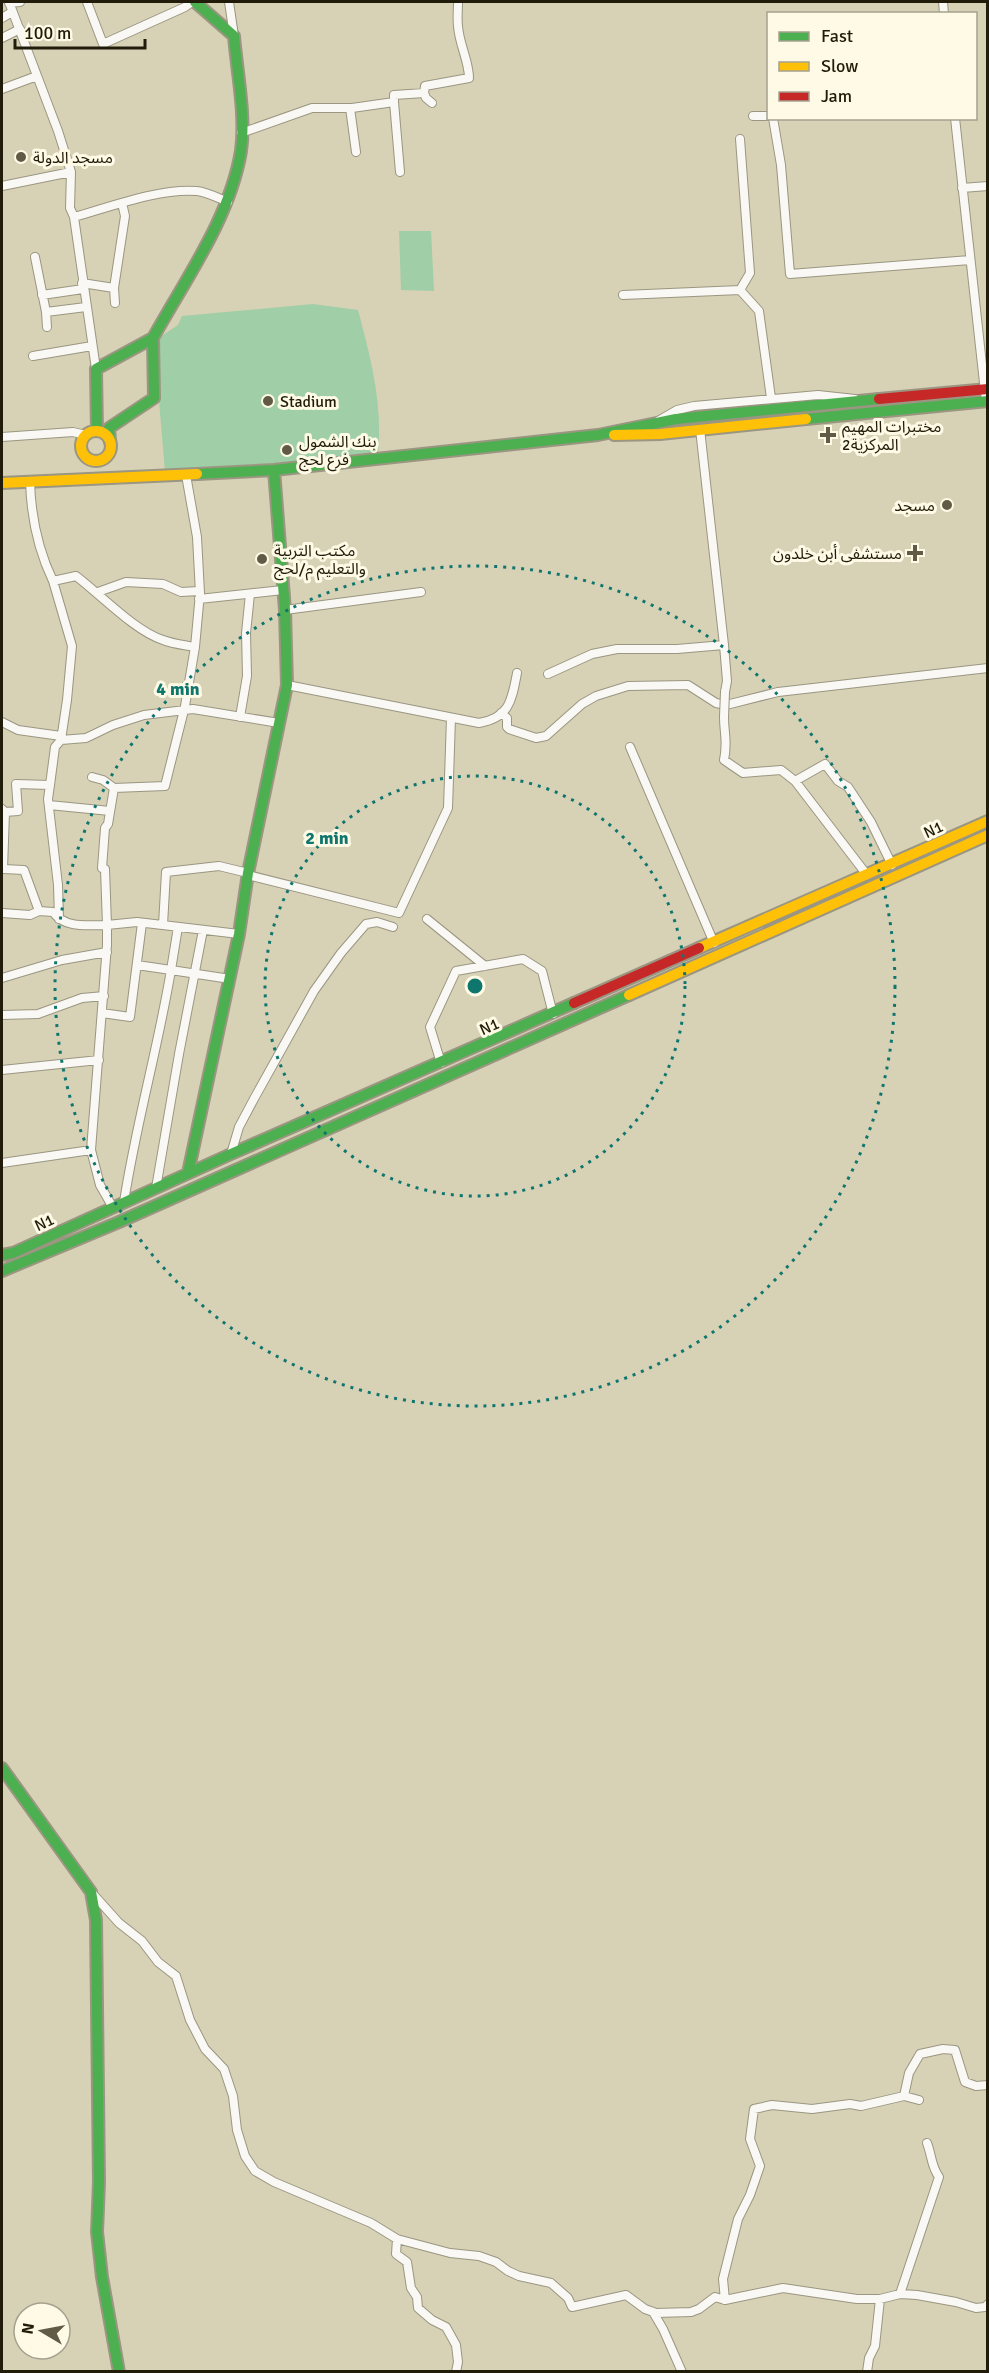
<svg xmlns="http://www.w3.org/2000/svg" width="989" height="2373" font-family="Signika,'Noto Sans Arabic',sans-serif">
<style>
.green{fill:#a0cea6}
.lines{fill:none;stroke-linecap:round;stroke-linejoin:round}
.street-casing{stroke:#9a9681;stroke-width:10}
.fast-casing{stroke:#9a9681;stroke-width:14}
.slow-casing{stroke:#9a9681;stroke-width:14}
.jam-casing{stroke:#9a9681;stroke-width:14}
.street{stroke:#f9f8f4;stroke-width:8}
.fast{stroke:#4caf50;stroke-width:10}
.slow{stroke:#ffc107;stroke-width:10}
.jam{stroke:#c62828;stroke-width:10}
.street-bridge-casing{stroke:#9a9681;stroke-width:10;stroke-linecap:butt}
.street-bridge{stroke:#f9f8f4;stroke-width:8}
.ring{fill:none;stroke:#0f766e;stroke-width:3;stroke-dasharray:3 6}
.poi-dot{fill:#615b46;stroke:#fefae6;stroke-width:2}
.labels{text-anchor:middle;stroke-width:6;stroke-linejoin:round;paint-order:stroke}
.poi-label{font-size:16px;fill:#211c09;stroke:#fefae6;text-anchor:start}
.street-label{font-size:16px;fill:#211c09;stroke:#fefae6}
.centre{fill:#0f766e;stroke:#fefae6;stroke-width:3}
.ring-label{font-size:18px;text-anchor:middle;font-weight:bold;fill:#0f766e;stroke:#fefae6;stroke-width:6;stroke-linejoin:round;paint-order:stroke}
</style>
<rect width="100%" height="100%" fill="#d7d1b6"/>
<path class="green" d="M 399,231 L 431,231 L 434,291 L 401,290 Z
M 313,304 L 358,310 C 371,359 383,404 378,456 L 165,472 L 154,341 L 178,325 L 182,316 Z"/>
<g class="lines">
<defs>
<path id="street" d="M 9,2 L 58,131 L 71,172 L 70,208 L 74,217 L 96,369
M 87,2 L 103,44 L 185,7 L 192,2
M 229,2 L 234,36
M 943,2 L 944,14
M 9,3 L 20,2
M 2,18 L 12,12
M 2,38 L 20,29
M 2,89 L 37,76
M 424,93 L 425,86 L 469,78 C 469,61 459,44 458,26 C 457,18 458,10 458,2
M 394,102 L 394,95 L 424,93 L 426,98 L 432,103
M 350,108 L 356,152
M 753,116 L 768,116
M 773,118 L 781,165 L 790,274 L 970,260
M 955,118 L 986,401
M 241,133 L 312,108 L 352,108 L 394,102 L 400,172
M 740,139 L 750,273 L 740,290
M 2,186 L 71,172
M 962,188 L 988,186
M 74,217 C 110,207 159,188 197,191 C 207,192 218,198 228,202
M 35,257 L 46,312 L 86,307
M 82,283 L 114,288 L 115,303
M 114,288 L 125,216 L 122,203
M 42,295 L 83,289
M 623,295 L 740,290 L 759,311 L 771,398
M 46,312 L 47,327
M 33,356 L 92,346
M 658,421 L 677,410 L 694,406 L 818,395 L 855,399
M 700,429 L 724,645 L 727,681 L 725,692
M 2,437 L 73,432 L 86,435
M 30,481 C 31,516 38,550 53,581 L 76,576 C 101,595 135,631 163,640 C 173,644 185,645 195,647
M 53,581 L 72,646 L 67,700 L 61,740
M 98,592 L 126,582 L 163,584 L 181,592 L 199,591
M 199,599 L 283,590
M 285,610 L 421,592
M 548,674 L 592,654 L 617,649 L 677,649 L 724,645
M 287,685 L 479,723 C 510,718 512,699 517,673
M 501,713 L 507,718 L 507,727 L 509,729 L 536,738 L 546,736 L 582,704 L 596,696 L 628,686 L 688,685 L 716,703 L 726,705 L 778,692 L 988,668
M 240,717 L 247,676 L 246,633 L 250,594
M 724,717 C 724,735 728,741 724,760 L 743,773 L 781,770 L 795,781 L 867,875
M 2,722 L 18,730 L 61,736
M 630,747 L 714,943
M 92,777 L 103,780 L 114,788
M 795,781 L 825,764 L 838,781 L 848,787 L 871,822 L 892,865
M 50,785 L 55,747 L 61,740 L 86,738 L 113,725 L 144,715 L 193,709 L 279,723
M 49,805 L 110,811
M 2,809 L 5,812 L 18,811 L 16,784 L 50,785 L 48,799 L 58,885 L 59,919
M 5,812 L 3,869 L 24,870 L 39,911
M 248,875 L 399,913 L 448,808 L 451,718
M 2,913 L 30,915 L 39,911 L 53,912 C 65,929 88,925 107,925 L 105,869 L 102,868 L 105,828 L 108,824 L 114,788 L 165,786 L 185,706 L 195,647 L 200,593 L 197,537 L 186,475
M 427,919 L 485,966
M 163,925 L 166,872 L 219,866 L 248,873
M 137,965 L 171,970 L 178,927
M 2,978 L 62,960 L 107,952
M 102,1013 L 130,1017 L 142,923
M 2,1015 L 38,1014 L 82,998 L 104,996
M 441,1063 L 430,1027 L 456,971 L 523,959 L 542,971 L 553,1014
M 2,1070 L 99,1060
M 231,1154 L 239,1127 L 255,1097 L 314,991 L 341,953 L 366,924 L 377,922 L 393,927
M 2,1163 L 91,1150
M 156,1188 L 179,1054 L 203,930
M 124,1202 C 136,1124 158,1048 171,970 L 230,979
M 112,1206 L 100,1185 L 91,1150 L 107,945 L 107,925 L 137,922 L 239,934
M 93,1894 L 119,1923 L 142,1941 L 158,1962 L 176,1976 L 190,2020 L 205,2049 L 224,2069 L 233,2096 L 237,2130 L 245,2156 L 255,2171 L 274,2182 L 371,2223 L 397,2239 L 450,2253 L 479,2256 L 496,2262 L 508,2271 L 519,2276 L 551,2283 L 568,2298 L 572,2307 L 626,2295 L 645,2309 L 656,2313 L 691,2312 L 699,2309 L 715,2297 L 725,2300 L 783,2288 L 857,2299 L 880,2299 L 900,2294 L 917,2295 L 956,2302 L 976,2308 L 985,2307 L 988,2304
M 904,2096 L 919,2100
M 397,2239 L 396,2254 L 407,2262 L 411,2288 L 417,2297 L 418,2308 L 432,2320 L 446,2327 L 456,2345 L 458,2362 L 456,2372
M 900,2294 L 939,2177 C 931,2166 932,2156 927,2143
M 725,2300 L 723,2279 L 738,2219 L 750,2195 L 760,2166 L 750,2139 L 754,2109 L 772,2105 L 812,2109 L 850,2104 L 861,2106 L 904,2096 L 909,2073 L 920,2054 L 943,2049 L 955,2050 L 965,2082 L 976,2086 L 988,2085
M 653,2312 L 663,2329 L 682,2372
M 867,2372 L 869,2358 L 875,2346 L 880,2299"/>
<path id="fast" d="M 153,338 C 185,280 230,218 241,151 C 246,116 237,72 234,36 L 195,2
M 806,419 L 988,401
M 97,431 L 96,369 L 153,338 L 154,398 L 109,428 L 110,442
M 197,474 L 274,470 L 598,435 L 676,419 L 879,399
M 188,1173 L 239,934 L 248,873 L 287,685 L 285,610 L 274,470
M 2,1255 L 13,1253 L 231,1154 L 574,1003
M 2,1271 L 119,1222 L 629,995
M 2,1768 L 91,1892 L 96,1920 L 99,2182 L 97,2232 L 102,2277 L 119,2372"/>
<path id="slow" d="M81 446a15 15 0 1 1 30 0a15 15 0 1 1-30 0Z
M 614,435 L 660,434 L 806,419
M 2,483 L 197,474
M 699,948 L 988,821
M 629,995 L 988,835"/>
<path id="jam" d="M 879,399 L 988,389
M 574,1003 L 699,948"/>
</defs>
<use href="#street" class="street-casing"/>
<use href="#fast" class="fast-casing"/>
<use href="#slow" class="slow-casing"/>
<use href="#jam" class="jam-casing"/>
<use href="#street" class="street"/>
<use href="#fast" class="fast"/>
<use href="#slow" class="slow"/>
<use href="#jam" class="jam"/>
<defs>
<path id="street-bridge" d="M 724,717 L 725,692"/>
</defs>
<use href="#street-bridge" class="street-bridge-casing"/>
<use href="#street-bridge" class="street-bridge"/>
</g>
<g class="ring">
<circle cx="475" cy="986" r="210"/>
<circle cx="475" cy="986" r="420"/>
</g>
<g class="poi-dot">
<circle cx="21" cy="157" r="6"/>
<circle cx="268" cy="401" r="6"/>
<path d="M825 426h6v6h6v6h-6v6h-6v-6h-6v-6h6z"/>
<circle cx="287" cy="450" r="6"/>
<circle cx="947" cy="505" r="6"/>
<path d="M912 544h6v6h6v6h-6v6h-6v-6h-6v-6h6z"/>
<circle cx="262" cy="559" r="6"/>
</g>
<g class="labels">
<g class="poi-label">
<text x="33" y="163">مسجد الدولة</text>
<text x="280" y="407">Stadium</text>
<text x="842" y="432">مختبرات المهيم<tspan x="842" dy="18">المركزية2</tspan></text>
<text x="299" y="447">بنك الشمول<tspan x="299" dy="18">فرع لحج</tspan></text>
<text x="935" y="511" text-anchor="end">مسجد</text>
<text x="274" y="556">مكتب التربية<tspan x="274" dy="18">والتعليم م/لحج</tspan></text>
<text x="902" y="559" text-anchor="end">مستشفى أبن خلدون</text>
</g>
<g class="street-label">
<text transform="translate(933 829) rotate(-25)" y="6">N1</text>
<text transform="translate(489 1026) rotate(-24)" y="6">N1</text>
<text transform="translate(44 1222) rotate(-25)" y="6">N1</text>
</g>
</g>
<circle cx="475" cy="986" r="9" class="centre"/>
<g class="ring-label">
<text x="178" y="695">4 min</text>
<text x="327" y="844">2 min</text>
</g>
<rect width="989" height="2373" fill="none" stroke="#211c09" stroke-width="6"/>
<rect x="767" y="12" width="210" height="108" fill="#fefae6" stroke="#a6a18e" stroke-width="1.5"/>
<rect x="779" y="32" width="30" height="9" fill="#4caf50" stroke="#a6a18e" stroke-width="1.5"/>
<text x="821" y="42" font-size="18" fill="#211c09">Fast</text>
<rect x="779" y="62" width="30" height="9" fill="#ffc107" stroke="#a6a18e" stroke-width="1.5"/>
<text x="821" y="72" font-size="18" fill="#211c09">Slow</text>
<rect x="779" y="92" width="30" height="9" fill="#c62828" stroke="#a6a18e" stroke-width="1.5"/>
<text x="821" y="102" font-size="18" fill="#211c09">Jam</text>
<g transform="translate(42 2331) rotate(280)"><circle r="28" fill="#fefae6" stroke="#a6a18e" stroke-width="1.5"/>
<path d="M0-4.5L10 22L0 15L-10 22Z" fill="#615b46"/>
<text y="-9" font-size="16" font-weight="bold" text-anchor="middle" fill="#211c09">N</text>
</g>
<path d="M15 39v9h130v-9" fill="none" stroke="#211c09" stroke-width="3"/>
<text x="24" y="39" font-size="18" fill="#211c09" stroke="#fefae6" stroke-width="4.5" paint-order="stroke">100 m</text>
</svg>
